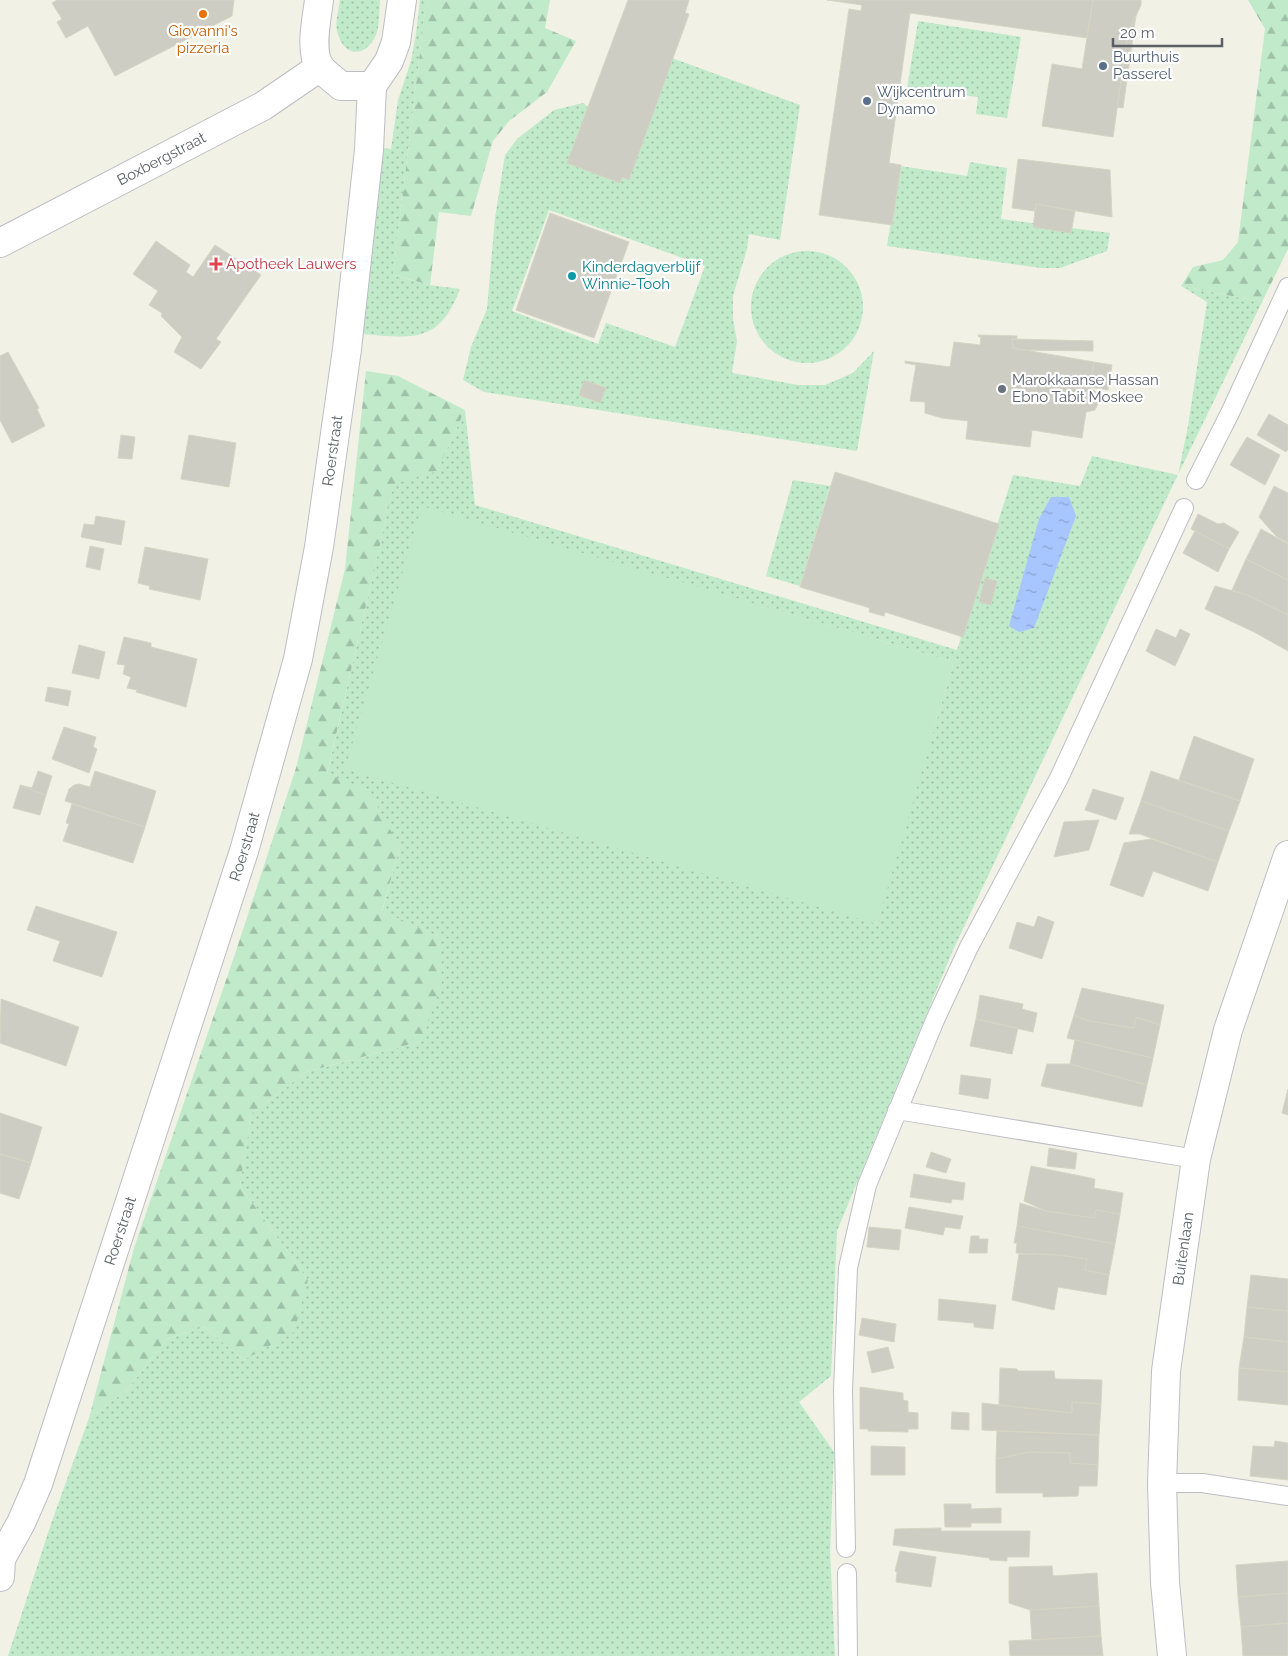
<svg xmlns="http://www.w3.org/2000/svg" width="1288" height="1656" font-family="Raleway,sans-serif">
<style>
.grass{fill:url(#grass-dots);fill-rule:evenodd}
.forest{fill:url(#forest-firs)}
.park{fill:#c0eaca}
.water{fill:url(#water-ripples)}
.building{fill:#cecdc4;stroke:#d6d4c3}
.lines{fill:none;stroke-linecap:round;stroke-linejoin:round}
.service-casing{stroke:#bdbec5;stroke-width:20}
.minor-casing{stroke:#bdbec5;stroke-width:30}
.service{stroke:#fff;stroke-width:18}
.minor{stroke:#fff;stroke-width:28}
.food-dot{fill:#e8710a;stroke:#fff;stroke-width:2}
.service-dot{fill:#5c6f8a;stroke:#fff;stroke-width:2}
.health-dot{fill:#e0444e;stroke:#fff;stroke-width:2}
.culture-dot{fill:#0f9aa8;stroke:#fff;stroke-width:2}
.worship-dot{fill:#6b7280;stroke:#fff;stroke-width:2}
.labels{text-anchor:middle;stroke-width:4.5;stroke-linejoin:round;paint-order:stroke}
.food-label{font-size:15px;fill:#c56008;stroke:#fff}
.service-label{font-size:15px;fill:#4e5e75;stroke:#fff;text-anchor:start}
.street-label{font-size:15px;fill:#5d5f67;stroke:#fff}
.health-label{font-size:15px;fill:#be3a42;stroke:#fff;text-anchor:start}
.culture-label{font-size:15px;fill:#0d838f;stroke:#fff;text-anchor:start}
.worship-label{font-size:15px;fill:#5b616d;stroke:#fff;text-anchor:start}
</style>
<defs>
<pattern id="grass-dots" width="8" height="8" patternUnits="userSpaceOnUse" patternTransform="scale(1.25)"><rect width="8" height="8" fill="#c0eaca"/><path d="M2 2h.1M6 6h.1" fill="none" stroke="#9fc1a8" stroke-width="1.8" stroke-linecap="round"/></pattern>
<pattern id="forest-firs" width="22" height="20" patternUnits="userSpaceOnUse" patternTransform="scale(1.25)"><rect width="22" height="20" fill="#c0eaca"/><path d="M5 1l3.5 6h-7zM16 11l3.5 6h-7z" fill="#9fc1a8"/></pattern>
<pattern id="water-ripples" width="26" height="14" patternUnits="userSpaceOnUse" patternTransform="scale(1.25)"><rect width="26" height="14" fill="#a7c5ff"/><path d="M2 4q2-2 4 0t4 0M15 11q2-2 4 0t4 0" fill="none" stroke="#8ba3d2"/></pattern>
</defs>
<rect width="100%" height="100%" fill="#f1f1e6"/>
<path class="grass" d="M 340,0 L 380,0 C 379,11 380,25 376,35 C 365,59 343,57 337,31 C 335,22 339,9 340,0 Z
M 420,0 L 429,0 L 425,10 L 393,275 L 429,285 L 460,289 C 439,344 414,338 362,334 L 383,148 L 391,149 L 398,100 L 411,61 L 416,34 Z
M 918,21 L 1021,37 L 1007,118 L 976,114 L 978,97 L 907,88 Z
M 672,58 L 800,105 L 780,240 L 749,234 L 747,249 L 733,296 L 733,319 L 737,341 L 732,373 L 798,385 L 825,385 L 853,373 L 874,351 L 857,451 L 484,392 L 463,380 L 471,347 L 487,309 L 495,218 L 505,155 L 517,139 L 554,110 L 583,103 L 623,136 ZM 549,210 L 705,266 L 675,347 L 606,323 L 598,344 L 512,311 Z
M 970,162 L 1007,168 L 1001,219 L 1110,233 L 1107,251 L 1060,268 L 1041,268 L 887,246 L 900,166 L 967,176 Z
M751 307a56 56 0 1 1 112 0a56 56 0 1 1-112 0Z
M 1181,286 L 1262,302 L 1171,489 L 953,950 L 837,1231 L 831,1376 L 799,1402 L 834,1452 L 830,1551 L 835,1656 L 8,1656 L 51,1524 L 89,1418 L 127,1390 L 167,1339 L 204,1327 L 244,1360 L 308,1280 L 240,1186 L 251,1114 L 306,1072 L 422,1041 L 441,938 L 382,912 L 400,847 L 327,775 L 394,483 L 437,471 L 465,410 L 475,505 L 957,650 L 1013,475 L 1080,486 L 1092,456 L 1178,475 L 1188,426 L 1207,302 ZM 422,507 L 954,662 L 876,924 Z
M 793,480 L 830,486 L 800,586 L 766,576 Z"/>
<path class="forest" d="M 429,0 L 550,0 L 545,28 L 576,41 L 547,92 L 509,121 L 493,141 L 471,216 L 439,212 L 430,285 L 393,275 L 425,10 Z
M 1248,0 L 1288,0 L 1288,249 L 1262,302 L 1181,286 L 1193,267 L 1223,260 L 1238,242 L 1265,29 Z
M 366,371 L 398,376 L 465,410 L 437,471 L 394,484 L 327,774 L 368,790 L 400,847 L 382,911 L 441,938 L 442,982 L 422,1041 L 306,1072 L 251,1114 L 240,1186 L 308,1280 L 294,1332 L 244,1360 L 204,1327 L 167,1339 L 127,1390 L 89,1418 L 134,1248 L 235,954 L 296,768 L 345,569 Z"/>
<path class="park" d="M 422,506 L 954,662 L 877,924 L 345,769 Z"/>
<path class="water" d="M 1051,497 L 1069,497 L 1076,516 L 1034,628 L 1019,632 L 1009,626 L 1039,519 Z"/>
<path class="building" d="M 57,0 L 234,0 L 232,16 L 115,76 L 88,26 L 66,38 L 57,22 L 62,19 L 52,3 Z
M 628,0 L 689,0 L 685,13 L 689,14 L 629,180 L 622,177 L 620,183 L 567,163 Z
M 827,0 L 1093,0 L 1087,38 L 910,13 L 889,163 L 901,165 L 892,225 L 819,215 L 849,9 L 861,11 L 862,5 Z
M 1093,0 L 1141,0 L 1141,5 L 1128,33 L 1113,137 L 1042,126 L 1052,64 L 1082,69 Z
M 1136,15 L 1123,108 L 1117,107 L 1128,33 Z
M 1018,159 L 1110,170 L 1112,217 L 1036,204 L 1035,211 L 1012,208 Z
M 1036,204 L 1075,211 L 1071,233 L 1033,227 Z
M 550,213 L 629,242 L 594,338 L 516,310 Z
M 156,241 L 190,265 L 186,272 L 193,277 L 215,245 L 261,275 L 216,339 L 221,342 L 201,369 L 174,352 L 182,337 L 161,316 L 162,313 L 149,305 L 158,291 L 133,274 Z
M 978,335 L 1017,336 L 1017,339 L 1012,339 L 1013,348 L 1094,362 L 1090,387 L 1096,392 L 1099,398 L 1098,404 L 1095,410 L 1086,412 L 1082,438 L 1032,430 L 1030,447 L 966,439 L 968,421 L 942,418 L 925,413 L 925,402 L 910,401 L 916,365 L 905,363 L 905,361 L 950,367 L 954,342 L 980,345 L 981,337 L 979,337 Z
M 1012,339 L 1093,341 L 1093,351 L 1021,350 L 1013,348 Z
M 8,352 L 39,408 L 37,409 L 45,426 L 12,443 L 0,420 L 0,356 Z
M 1094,362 L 1112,365 L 1108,390 L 1090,387 Z
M 584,380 L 606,388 L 600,403 L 579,395 Z
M 1269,414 L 1288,425 L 1288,449 L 1286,452 L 1257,435 Z
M 121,435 L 135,437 L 132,459 L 118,458 Z
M 189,435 L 236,443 L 229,487 L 181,479 Z
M 1247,437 L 1280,455 L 1265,485 L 1230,465 Z
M 835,472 L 999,524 L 963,637 L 885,612 L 884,616 L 869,612 L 870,608 L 800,587 Z
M 1274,486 L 1288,493 L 1288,543 L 1277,537 L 1259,517 Z
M 1198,514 L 1218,524 L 1224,523 L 1239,532 L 1229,549 L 1191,529 Z
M 96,516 L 125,521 L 121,545 L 81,537 L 84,524 L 94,525 Z
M 1261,529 L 1288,544 L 1288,580 L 1246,559 Z
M 1195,531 L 1229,549 L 1218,572 L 1183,553 Z
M 90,546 L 104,549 L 100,570 L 86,567 Z
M 145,547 L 208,559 L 200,600 L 149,589 L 150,586 L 138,583 Z
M 1246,559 L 1288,580 L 1288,615 L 1247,595 L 1232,590 Z
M 985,578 L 997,581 L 991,605 L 979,602 Z
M 1215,586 L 1247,595 L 1288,615 L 1288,651 L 1254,632 L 1205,609 Z
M 1156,629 L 1176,638 L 1180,629 L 1190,634 L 1175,666 L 1146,651 Z
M 124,637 L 151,643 L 151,647 L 197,659 L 186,707 L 136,692 L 137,690 L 127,688 L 131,677 L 123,674 L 125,665 L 117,664 Z
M 79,645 L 105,652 L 99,679 L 72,673 Z
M 48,687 L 71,691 L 68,706 L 45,701 Z
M 64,727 L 96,737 L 93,747 L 97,749 L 89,773 L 52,759 Z
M 1194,736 L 1254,759 L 1240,801 L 1179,780 Z
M 38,771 L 52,776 L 46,795 L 20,786 L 20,785 L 32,788 Z
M 95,771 L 156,791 L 145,827 L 65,801 L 69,789 L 74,785 L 79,784 L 90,787 Z
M 1151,771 L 1240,801 L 1229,831 L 1141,801 Z
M 20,786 L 46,795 L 40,815 L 13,808 Z
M 1093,789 L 1124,798 L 1116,820 L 1085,810 Z
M 1141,801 L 1229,831 L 1218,862 L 1140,834 L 1129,834 Z
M 72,804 L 145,827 L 133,863 L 63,841 L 69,824 L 66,823 Z
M 1099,820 L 1089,850 L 1054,857 L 1064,822 Z
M 1151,839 L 1218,862 L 1208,891 L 1153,871 L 1143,897 L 1110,885 L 1124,843 Z
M 36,906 L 117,932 L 102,977 L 53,961 L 60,941 L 27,930 Z
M 1038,916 L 1054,922 L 1042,959 L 1009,948 L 1017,922 L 1034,927 Z
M 1082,988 L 1164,1005 L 1160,1025 L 1136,1017 L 1134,1028 L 1089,1021 L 1074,1015 Z
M 980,995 L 1023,1004 L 1022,1009 L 1037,1013 L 1033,1032 L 976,1019 Z
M 1,999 L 79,1027 L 66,1066 L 0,1043 Z
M 1074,1015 L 1089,1021 L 1134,1028 L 1136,1017 L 1160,1025 L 1153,1058 L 1067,1038 Z
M 976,1019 L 1018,1028 L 1012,1054 L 970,1046 Z
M 1075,1040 L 1153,1058 L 1147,1085 L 1070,1064 Z
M 1047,1064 L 1070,1064 L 1147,1085 L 1142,1107 L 1041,1086 Z
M 961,1075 L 991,1079 L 988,1099 L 959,1094 Z
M 1288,1089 L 1288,1115 L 1282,1113 Z
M 0,1113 L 42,1127 L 31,1163 L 0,1154 Z
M 1049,1148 L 1077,1153 L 1075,1169 L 1047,1166 Z
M 931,1152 L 951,1159 L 946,1173 L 926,1167 Z
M 0,1154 L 31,1163 L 19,1199 L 0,1193 Z
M 1031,1166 L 1095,1179 L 1094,1188 L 1123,1193 L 1120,1214 L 1096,1210 L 1094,1218 L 1046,1211 L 1024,1201 Z
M 914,1174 L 965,1183 L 963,1200 L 952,1199 L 951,1203 L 910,1197 Z
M 1020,1203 L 1046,1211 L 1094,1218 L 1096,1210 L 1120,1214 L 1115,1244 L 1017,1226 Z
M 909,1207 L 963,1216 L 960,1229 L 945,1227 L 943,1235 L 905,1228 Z
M 1017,1226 L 1115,1244 L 1109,1275 L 1085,1270 L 1087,1259 L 1059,1255 L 1016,1253 L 1017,1243 L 1014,1243 Z
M 869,1227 L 901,1230 L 899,1250 L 867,1247 Z
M 971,1236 L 979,1236 L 979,1239 L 988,1239 L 987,1253 L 969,1253 Z
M 1019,1254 L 1059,1255 L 1087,1259 L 1085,1270 L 1109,1275 L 1106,1295 L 1058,1287 L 1054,1310 L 1012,1300 Z
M 1251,1275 L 1288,1279 L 1288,1311 L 1247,1307 Z
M 939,1299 L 996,1305 L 993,1329 L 974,1327 L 974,1323 L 938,1320 Z
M 1247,1307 L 1288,1311 L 1288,1342 L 1244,1337 Z
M 862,1318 L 896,1324 L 894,1342 L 859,1335 Z
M 1244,1337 L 1288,1342 L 1288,1372 L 1239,1368 Z
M 888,1347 L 894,1368 L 872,1373 L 867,1352 Z
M 1000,1368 L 1017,1369 L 1018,1371 L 1054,1371 L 1055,1379 L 1102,1380 L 1101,1404 L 1072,1402 L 1072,1413 L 999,1405 Z
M 1239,1368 L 1288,1372 L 1288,1405 L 1238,1400 Z
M 860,1387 L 903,1393 L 903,1400 L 908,1401 L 908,1412 L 918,1413 L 918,1429 L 908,1429 L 908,1432 L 868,1431 L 868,1429 L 860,1429 Z
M 1072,1402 L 1101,1404 L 1099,1435 L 982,1430 L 982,1403 L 1072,1413 Z
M 952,1412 L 969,1413 L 969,1430 L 951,1429 Z
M 997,1431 L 1099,1435 L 1098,1465 L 1070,1463 L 1070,1453 L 1029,1452 L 996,1459 Z
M 1275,1441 L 1288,1443 L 1288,1480 L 1250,1476 L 1253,1446 L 1274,1447 Z
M 871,1446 L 905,1447 L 905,1475 L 871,1475 Z
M 1029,1452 L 1070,1453 L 1070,1463 L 1098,1465 L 1097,1486 L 1079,1486 L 1078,1496 L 1043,1497 L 1043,1493 L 996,1493 L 996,1459 Z
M 944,1504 L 971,1504 L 971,1509 L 1001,1508 L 1001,1523 L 971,1523 L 971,1527 L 945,1527 Z
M 941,1528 L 941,1531 L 1030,1531 L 1029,1557 L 1007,1557 L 1007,1561 L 990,1560 L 989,1558 L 893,1545 L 895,1529 Z
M 900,1551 L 936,1557 L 931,1587 L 896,1582 L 897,1572 L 895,1571 Z
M 1288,1561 L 1288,1593 L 1238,1597 L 1236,1565 Z
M 1052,1566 L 1053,1576 L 1097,1573 L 1099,1606 L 1030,1610 L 1009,1603 L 1009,1567 Z
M 1288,1593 L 1288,1623 L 1241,1627 L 1238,1597 Z
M 1099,1606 L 1101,1636 L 1032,1640 L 1030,1610 Z
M 1288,1623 L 1288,1656 L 1243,1656 L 1241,1627 Z
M 1101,1636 L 1103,1656 L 1010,1656 L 1009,1641 Z"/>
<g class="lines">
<defs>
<path id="service" d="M 1196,480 L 1230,413 L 1288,287
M 897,1110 L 1196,1159
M 1162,1483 L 1202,1483 L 1288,1496
M 846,1548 L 843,1390 L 848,1268 L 867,1185 L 935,1020 L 969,947 L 1059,778 L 1184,508
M 847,1573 L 848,1656"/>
<g id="minor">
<path d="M 319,0 C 317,18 309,51 320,67 C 325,74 335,80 341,86 L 372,86"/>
<path d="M 372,86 L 389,61 L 396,42 L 402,0"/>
<path id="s1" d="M 0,243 L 263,106 L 320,67"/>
<path id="s2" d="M 0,1577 L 1,1559 L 21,1523 L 38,1484 L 244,851 L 298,659 L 319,547 L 347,349 L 369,150 L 372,86"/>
<path id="s3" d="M 1172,1656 L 1165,1582 L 1162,1483 L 1166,1371 L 1196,1159 L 1228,1030 L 1288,855"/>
</g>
</defs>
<use href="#service" class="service-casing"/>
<use href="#minor" class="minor-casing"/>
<use href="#service" class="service"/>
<use href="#minor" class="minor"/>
</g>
<circle class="food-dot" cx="203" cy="14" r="5"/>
<g class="service-dot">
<circle cx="1103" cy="66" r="5"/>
<circle cx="867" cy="101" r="5"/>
</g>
<path class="health-dot" d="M213.5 256.5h5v5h5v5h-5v5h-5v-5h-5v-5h5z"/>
<circle class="culture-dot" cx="572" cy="276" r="5"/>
<circle class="worship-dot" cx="1002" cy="389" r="5"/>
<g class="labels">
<g class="food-label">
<text x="203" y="36">Giovanni's<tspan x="203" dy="17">pizzeria</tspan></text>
</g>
<g class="service-label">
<text x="1113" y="62">Buurthuis<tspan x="1113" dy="17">Passerel</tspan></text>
<text x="877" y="97">Wijkcentrum<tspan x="877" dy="17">Dynamo</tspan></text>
</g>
<g class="street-label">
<text dy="5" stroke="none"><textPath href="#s1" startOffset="182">Boxbergstraat</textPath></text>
<text dy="5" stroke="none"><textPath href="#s2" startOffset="1178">Roerstraat</textPath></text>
<text dy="5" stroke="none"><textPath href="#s2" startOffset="772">Roerstraat</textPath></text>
<text dy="5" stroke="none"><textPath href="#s2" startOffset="368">Roerstraat</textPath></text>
<text dy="5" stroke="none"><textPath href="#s3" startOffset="409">Buitenlaan</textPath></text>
</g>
<g class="health-label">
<text x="226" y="269">Apotheek Lauwers</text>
</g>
<g class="culture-label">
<text x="582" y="272">Kinderdagverblijf<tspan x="582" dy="17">Winnie-Tooh</tspan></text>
</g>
<g class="worship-label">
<text x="1012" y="385">Marokkaanse Hassan<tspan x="1012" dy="17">Ebno Tabit Moskee</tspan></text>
</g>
</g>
<path d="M1113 38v8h109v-8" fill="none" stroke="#5d5f67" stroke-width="2.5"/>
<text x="1120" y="38" font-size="15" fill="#5d5f67" stroke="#ffffff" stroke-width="4" paint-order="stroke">20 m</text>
</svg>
